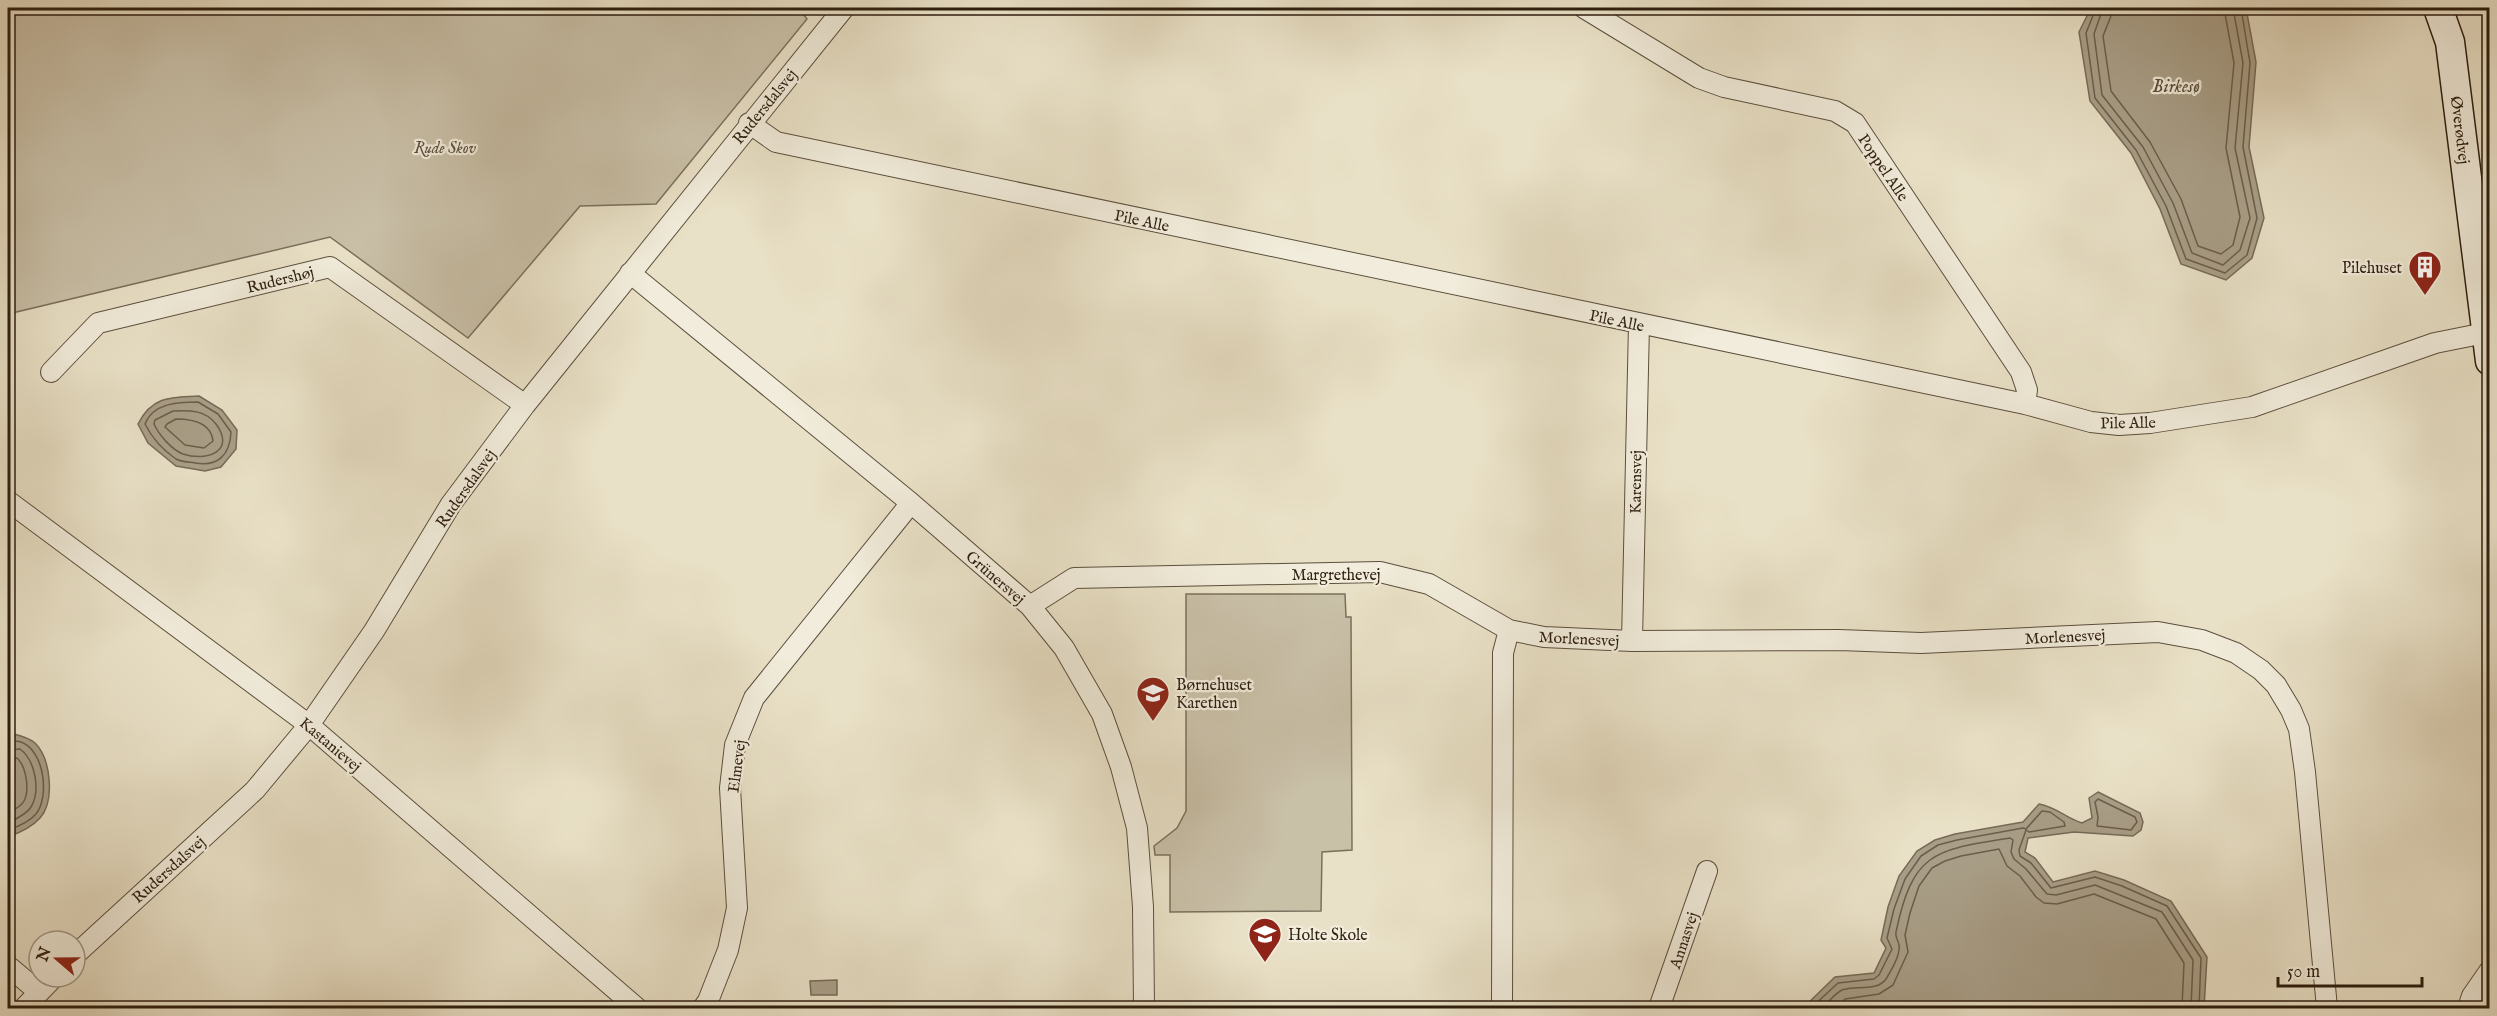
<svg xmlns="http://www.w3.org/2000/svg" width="2497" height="1016" font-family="'IM FELL English',serif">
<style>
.green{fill:#c9c0a8;stroke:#7b6f5c;stroke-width:1.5}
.water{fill:#a99f88;stroke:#776b58;stroke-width:1.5}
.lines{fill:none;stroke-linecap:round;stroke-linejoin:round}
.shore{stroke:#6b5e4c;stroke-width:1.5}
.street-casing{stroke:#5c4f3d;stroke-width:22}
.secondary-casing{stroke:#2d1e0f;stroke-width:31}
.street{stroke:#f1ecdb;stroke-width:20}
.secondary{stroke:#f1ecdb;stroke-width:28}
.labels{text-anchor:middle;stroke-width:4.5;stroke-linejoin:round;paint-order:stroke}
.street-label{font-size:16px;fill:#2d1e0f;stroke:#f1ecdb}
.park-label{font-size:16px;font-style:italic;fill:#5c4f3d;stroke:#f1ecdb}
.poi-label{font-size:16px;fill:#2d1e0f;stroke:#f1ecdb;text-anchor:start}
.water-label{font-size:18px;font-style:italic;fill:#584b39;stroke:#f1ecdb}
</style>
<rect width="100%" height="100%" fill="#e9e1c7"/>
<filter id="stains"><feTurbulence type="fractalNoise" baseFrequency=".00333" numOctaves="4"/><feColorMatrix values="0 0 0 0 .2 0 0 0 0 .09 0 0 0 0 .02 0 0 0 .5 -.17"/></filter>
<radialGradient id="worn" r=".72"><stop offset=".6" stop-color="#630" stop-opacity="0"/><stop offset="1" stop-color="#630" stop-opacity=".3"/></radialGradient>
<path class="green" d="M 8,8 L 799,8 L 807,19 L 656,204 L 580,206 L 468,338 L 330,237 L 8,314 Z
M 1186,594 L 1345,594 L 1346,617 L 1351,617 L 1352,850 L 1322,852 L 1321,911 L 1170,912 L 1170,855 L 1155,855 L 1154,846 L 1177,828 L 1186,811 Z"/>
<path class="water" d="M 2091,8 L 2246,8 L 2256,62 L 2249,147 L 2264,218 L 2252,258 L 2226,280 L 2181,264 L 2160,209 L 2131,153 L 2090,101 L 2079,32 Z
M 199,396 L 222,410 L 237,430 L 236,449 L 221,467 L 205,471 L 176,466 L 148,443 L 138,424 C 152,396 171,397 199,396 Z
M 14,734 C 22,736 29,738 35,743 C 51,759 55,801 40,818 C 32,827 19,833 8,837 L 8,737 Z
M 2098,792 L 2140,813 L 2143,822 L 2141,830 L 2133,836 L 2074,832 L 2028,838 L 2025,852 L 2035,858 L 2053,882 L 2095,871 L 2124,880 L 2171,901 L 2207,957 L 2204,1008 L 1803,1008 L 1835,977 L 1874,973 L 1886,948 L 1881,940 L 1888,907 L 1899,876 L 1917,851 L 1935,840 L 1955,834 L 2023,822 L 2039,804 C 2056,807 2066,818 2082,823 L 2092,818 L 2089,798 Z
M 837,980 L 837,995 L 811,995 L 810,981 Z"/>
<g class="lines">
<path class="shore" d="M 2096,8 L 2086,33 L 2095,98 L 2136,150 L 2166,206 L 2186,259 L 2225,273 L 2247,255 L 2257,218 L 2243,147 L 2250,63 L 2241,8
M 2103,8 L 2094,34 L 2102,95 L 2143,147 L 2173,203 L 2192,253 L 2223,265 L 2240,250 L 2250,218 L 2235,148 L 2243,63 L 2233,8
M 2112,8 L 2111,16 L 2103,36 L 2111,91 L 2150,142 L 2181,199 L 2198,246 L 2221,254 L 2233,245 L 2240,217 L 2226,148 L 2234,63 L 2224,8
M 198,402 L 218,414 L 231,432 C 230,455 218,467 195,463 C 189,462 181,462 176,459 C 163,450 152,438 145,424 C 153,403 178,402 198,402 Z
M 173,411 C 190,410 205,410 216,424 C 236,451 207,462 183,454 C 172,450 159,435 154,424 L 155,420 Z
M 176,419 C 192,419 211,422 213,441 L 204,448 L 185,445 L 165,427 L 167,424 Z
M 8,742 C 12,742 17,740 21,742 C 44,750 50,796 36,814 C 30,821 17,827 8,830
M 8,750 L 20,749 C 35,760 41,790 31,807 C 27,814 16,819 8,823
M 8,759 L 17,758 C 26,766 30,790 24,801 C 21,807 13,810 8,813
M 2098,799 L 2135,817 L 2137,822 L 2131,830 L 2097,826 L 2098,817 L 2095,802 Z
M 1811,1008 L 1838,983 L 1874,979 L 1879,975 L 1892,949 L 1887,938 L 1894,909 L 1905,879 L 1921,856 L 1938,845 L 1957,840 L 2023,828 L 2026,829 L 2042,811 L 2050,812 L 2064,822 L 2065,826 L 2029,832 L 2026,830 L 2019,850 L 2020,856 L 2031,863 L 2051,888 L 2095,877 L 2122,886 L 2167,906 L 2201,958 L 2199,1008
M 1822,1008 C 1828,1003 1835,993 1842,990 C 1855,985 1877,992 1886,979 C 1891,971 1901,955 1899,945 C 1898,939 1895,938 1896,932 C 1913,851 1935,850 2010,838 L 2013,840 L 2011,852 L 2014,859 L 2026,869 L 2047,894 L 2056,895 L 2095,885 L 2162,912 L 2193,960 L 2191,1008
M 1835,1008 L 1845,999 L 1879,994 L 1893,985 L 1908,952 L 1905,935 L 1910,913 L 1919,886 L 1932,868 L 1945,861 L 1961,856 L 1999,849 L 2007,866 L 2020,876 L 2036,897 L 2044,903 L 2057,904 L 2094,894 L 2156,919 L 2184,963 L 2182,1008"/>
<defs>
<path id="street" d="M 1584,8 L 1699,78 L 1724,87 L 1835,111 L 1855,123 L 2021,372 L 2027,390 L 2025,404
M 749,123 L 776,142 L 2025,404 L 2091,422 L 2119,425 L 2150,423 L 2252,407 L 2435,343 L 2490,332
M 630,273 L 911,503 L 1030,606 L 1064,648 L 1102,714 L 1121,767 L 1137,828 L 1143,907 L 1144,1008
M 51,372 L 98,323 L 330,267 L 525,405
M 8,501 L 309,725 L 637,1008
M 1030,606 L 1074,578 L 1380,572 L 1429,584 L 1509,630 L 1503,653 L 1502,1008
M 1509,630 L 1544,637 L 1632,641 L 1839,640 L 1921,643 L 2158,632 L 2202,640 L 2236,653 L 2261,670 L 2276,685 L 2291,710 L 2299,729 L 2305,772 L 2327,1008
M 1632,641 L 1639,324
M 75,955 L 255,790 L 309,725 L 374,631 L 451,504 L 525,405 L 844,8
M 8,966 L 39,992
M 24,1008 L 54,977
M 703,1008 L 708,1001 L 728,950 L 737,908 L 730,788 L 735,745 L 754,698 L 911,503
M 1659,1008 L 1707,871
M 2468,1008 L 2472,996 L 2490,970"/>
<path id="secondary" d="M 2438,8 L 2450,42 L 2490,361"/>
</defs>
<use href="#street" class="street-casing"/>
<use href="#secondary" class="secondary-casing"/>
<use href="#street" class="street"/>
<use href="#secondary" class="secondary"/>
</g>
<defs>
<symbol id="building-pin" viewBox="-11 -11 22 30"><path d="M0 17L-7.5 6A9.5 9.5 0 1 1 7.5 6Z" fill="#8f2418" stroke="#f1ecdb"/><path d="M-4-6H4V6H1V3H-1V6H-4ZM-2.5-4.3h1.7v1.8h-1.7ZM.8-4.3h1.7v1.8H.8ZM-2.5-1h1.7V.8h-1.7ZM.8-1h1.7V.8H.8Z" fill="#fff"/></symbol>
<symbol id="school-pin" viewBox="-11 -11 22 30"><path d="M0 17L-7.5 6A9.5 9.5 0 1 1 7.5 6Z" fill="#8f2418" stroke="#f1ecdb"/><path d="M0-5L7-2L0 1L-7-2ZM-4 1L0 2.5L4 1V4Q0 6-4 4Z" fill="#fff"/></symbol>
</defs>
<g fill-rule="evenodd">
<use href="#building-pin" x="2406" y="248" width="38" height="52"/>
<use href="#school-pin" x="1134" y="674" width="38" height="52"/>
<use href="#school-pin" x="1246" y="915" width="38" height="52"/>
</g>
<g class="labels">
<g class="street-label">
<text transform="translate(764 106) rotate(-51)" y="6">Rudersdalsvej</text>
<text transform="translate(2461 130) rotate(83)" y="6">Øverødvej</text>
<text transform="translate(1884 167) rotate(56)" y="6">Poppel Alle</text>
<text transform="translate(1142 220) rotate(12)" y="6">Pile Alle</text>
<text transform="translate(280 279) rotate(-14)" y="6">Rudershøj</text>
<text transform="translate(1617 320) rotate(12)" y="6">Pile Alle</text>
<text transform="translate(2128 422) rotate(-1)" y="6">Pile Alle</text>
<text transform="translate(1635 482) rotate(-89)" y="6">Karensvej</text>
<text transform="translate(465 488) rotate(-55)" y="6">Rudersdalsvej</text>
<text x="1336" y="580">Margrethevej</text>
<text transform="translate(996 577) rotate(41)" y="6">Grünersvej</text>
<text transform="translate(2065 636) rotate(-3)" y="6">Morlenesvej</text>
<text transform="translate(1579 638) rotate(3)" y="6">Morlenesvej</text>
<text transform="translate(331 744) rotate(40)" y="6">Kastanievej</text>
<text transform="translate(736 766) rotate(-82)" y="6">Elmevej</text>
<text transform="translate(168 869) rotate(-42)" y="6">Rudersdalsvej</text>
<text transform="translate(1683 940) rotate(-71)" y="6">Annasvej</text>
</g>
<g class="park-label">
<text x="445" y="153">Rude Skov</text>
</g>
<g class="poi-label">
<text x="2402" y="273" text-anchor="end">Pilehuset</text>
<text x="1176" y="690">Børnehuset<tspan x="1176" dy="18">Karethen</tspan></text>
<text x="1288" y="940">Holte Skole</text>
</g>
<g class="water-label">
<text x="2176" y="92">Birkesø</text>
</g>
</g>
<rect width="2497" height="1016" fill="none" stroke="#e9e1c7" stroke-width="30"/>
<rect x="9" y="9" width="2479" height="998" fill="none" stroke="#2d1e0f" stroke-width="3"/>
<rect x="15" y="15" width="2467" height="986" fill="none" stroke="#2d1e0f" stroke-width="1.5"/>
<g transform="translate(57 959) rotate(290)"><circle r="28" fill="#f1ecdb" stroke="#a39a89" stroke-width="1.5"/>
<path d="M0-4.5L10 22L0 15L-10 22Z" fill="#8f2418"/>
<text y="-9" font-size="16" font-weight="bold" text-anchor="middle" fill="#2d1e0f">N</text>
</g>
<path d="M2278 977v9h144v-9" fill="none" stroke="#2d1e0f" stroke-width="3"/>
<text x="2287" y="977" font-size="18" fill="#2d1e0f" stroke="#f1ecdb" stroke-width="4.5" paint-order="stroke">50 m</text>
<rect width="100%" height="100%" filter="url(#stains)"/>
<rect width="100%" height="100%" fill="url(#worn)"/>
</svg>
